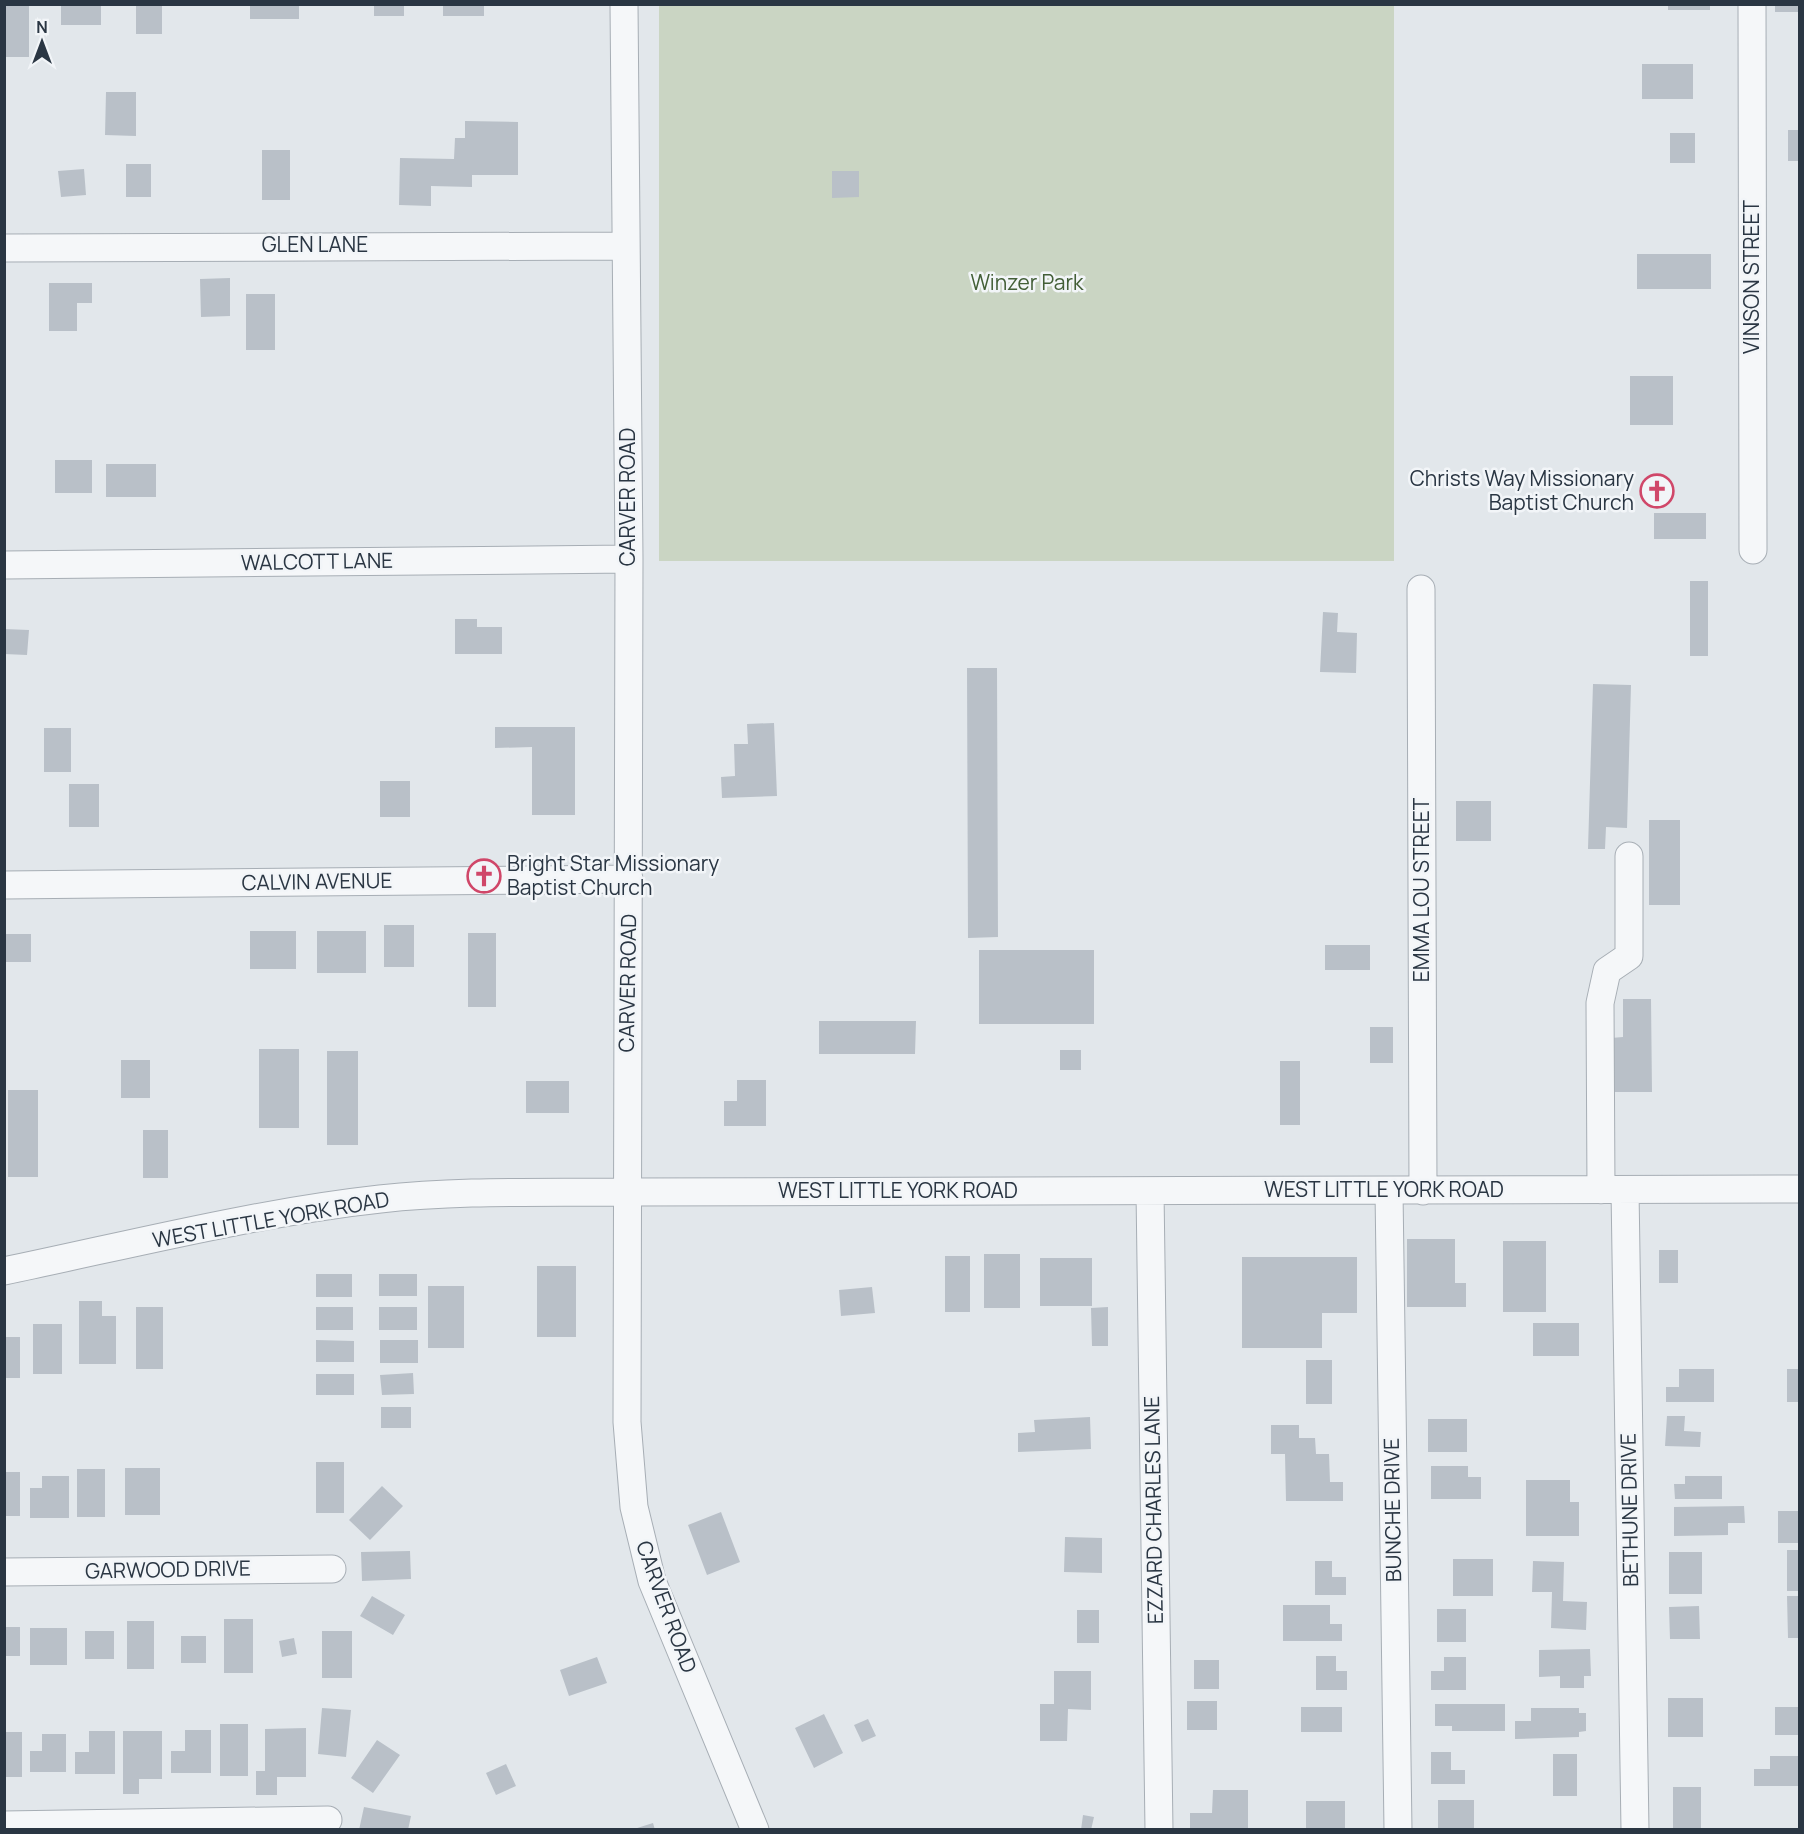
<svg xmlns="http://www.w3.org/2000/svg" width="1804" height="1834" font-family="Manrope,sans-serif">
<style>
.green{fill:#cad5c3}
.building{fill:#b9c0c8}
.lines{fill:none;stroke-linecap:round;stroke-linejoin:round}
.minor-casing{stroke:#a7aeb5;stroke-width:29}
.minor{stroke:#f5f7f9;stroke-width:27}
.labels{text-anchor:middle;stroke-width:5;stroke-linejoin:round;paint-order:stroke}
.street-label{font-size:21px;fill:#2a3643;stroke:#f2f5f8}
.park-label{font-size:21px;fill:#435f37;stroke:#f2f5f8}
.poi-label{font-size:21px;fill:#2a3643;stroke:#f2f5f8;text-anchor:end}
</style>
<rect width="100%" height="100%" fill="#e2e7eb"/>
<path class="green" d="M 659,5 L 1394,5 L 1394,561 L 659,561 Z"/>
<path class="building" d="M 4,4 L 29,4 L 29,57 L 4,57 Z
M 61,4 L 101,4 L 101,25 L 61,25 Z
M 136,4 L 162,4 L 162,34 L 136,34 Z
M 250,4 L 299,4 L 299,19 L 250,19 Z
M 374,4 L 404,4 L 404,16 L 374,16 Z
M 443,4 L 484,4 L 484,16 L 443,16 Z
M 1668,4 L 1710,4 L 1710,10 L 1668,10 Z
M 1775,4 L 1800,4 L 1800,12 L 1775,12 Z
M 1642,64 L 1693,64 L 1693,99 L 1642,99 Z
M 106,92 L 136,92 L 136,136 L 105,135 Z
M 465,121 L 518,122 L 518,175 L 472,175 L 472,187 L 431,186 L 431,206 L 399,205 L 400,158 L 454,159 L 455,138 L 465,138 Z
M 1788,130 L 1800,130 L 1800,161 L 1788,161 Z
M 1670,133 L 1695,133 L 1695,163 L 1670,163 Z
M 262,150 L 290,150 L 290,200 L 262,200 Z
M 126,164 L 151,164 L 151,197 L 126,197 Z
M 84,169 L 86,195 L 61,197 L 58,171 Z
M 832,171 L 859,171 L 859,197 L 832,198 Z
M 1637,254 L 1711,254 L 1711,289 L 1637,289 Z
M 230,278 L 230,316 L 201,317 L 200,279 Z
M 49,283 L 92,283 L 92,303 L 77,303 L 77,331 L 49,331 Z
M 246,294 L 275,294 L 275,350 L 246,350 Z
M 1630,376 L 1673,376 L 1673,425 L 1630,425 Z
M 55,460 L 92,460 L 92,493 L 55,493 Z
M 106,464 L 156,464 L 156,497 L 106,497 Z
M 1654,513 L 1706,513 L 1706,539 L 1654,539 Z
M 1690,581 L 1708,581 L 1708,656 L 1690,656 Z
M 1323,612 L 1338,613 L 1337,632 L 1357,633 L 1356,673 L 1320,672 Z
M 455,619 L 477,619 L 477,627 L 502,627 L 502,654 L 455,654 Z
M 4,629 L 29,630 L 27,655 L 4,654 Z
M 967,668 L 997,668 L 998,937 L 968,938 Z
M 1593,684 L 1631,685 L 1627,828 L 1606,827 L 1605,849 L 1588,849 Z
M 774,723 L 777,796 L 722,798 L 721,777 L 735,776 L 734,744 L 748,744 L 747,724 Z
M 495,727 L 575,727 L 575,815 L 532,815 L 532,747 L 495,748 Z
M 44,728 L 71,728 L 71,772 L 44,772 Z
M 380,781 L 410,781 L 410,817 L 380,817 Z
M 69,784 L 99,784 L 99,827 L 69,827 Z
M 1456,801 L 1491,801 L 1491,841 L 1456,841 Z
M 1649,820 L 1680,820 L 1680,905 L 1649,905 Z
M 384,925 L 414,925 L 414,967 L 384,967 Z
M 250,931 L 296,931 L 296,969 L 250,969 Z
M 317,931 L 366,931 L 366,973 L 317,973 Z
M 468,933 L 496,933 L 496,1007 L 468,1007 Z
M 4,934 L 31,934 L 31,962 L 4,962 Z
M 1325,945 L 1370,945 L 1370,970 L 1325,970 Z
M 979,950 L 1094,950 L 1094,1024 L 979,1024 Z
M 1623,999 L 1651,999 L 1652,1092 L 1611,1092 L 1611,1038 L 1623,1037 Z
M 819,1021 L 916,1021 L 915,1054 L 819,1054 Z
M 1370,1027 L 1393,1027 L 1393,1063 L 1370,1063 Z
M 259,1049 L 299,1049 L 299,1128 L 259,1128 Z
M 1060,1050 L 1081,1050 L 1081,1070 L 1060,1070 Z
M 327,1051 L 358,1051 L 358,1145 L 327,1145 Z
M 121,1060 L 150,1060 L 150,1098 L 121,1098 Z
M 1280,1061 L 1300,1061 L 1300,1125 L 1280,1125 Z
M 737,1080 L 766,1080 L 766,1126 L 724,1126 L 724,1101 L 737,1101 Z
M 526,1081 L 569,1081 L 569,1113 L 526,1113 Z
M 8,1090 L 38,1090 L 38,1177 L 8,1177 Z
M 143,1130 L 168,1130 L 168,1178 L 143,1178 Z
M 1407,1239 L 1455,1239 L 1455,1283 L 1466,1283 L 1466,1307 L 1407,1307 Z
M 1503,1241 L 1546,1241 L 1546,1312 L 1503,1312 Z
M 1659,1250 L 1678,1250 L 1678,1283 L 1659,1283 Z
M 984,1254 L 1020,1254 L 1020,1308 L 984,1308 Z
M 945,1256 L 970,1256 L 970,1312 L 945,1312 Z
M 1242,1257 L 1357,1257 L 1357,1313 L 1322,1313 L 1322,1348 L 1242,1348 Z
M 1040,1258 L 1092,1258 L 1092,1306 L 1040,1306 Z
M 537,1266 L 576,1266 L 576,1337 L 537,1337 Z
M 316,1274 L 352,1274 L 352,1297 L 316,1297 Z
M 379,1274 L 417,1274 L 417,1296 L 379,1296 Z
M 428,1286 L 464,1286 L 464,1348 L 428,1348 Z
M 872,1287 L 875,1313 L 841,1316 L 839,1290 Z
M 79,1301 L 102,1301 L 102,1316 L 116,1316 L 116,1364 L 79,1364 Z
M 136,1307 L 163,1307 L 163,1369 L 136,1369 Z
M 316,1307 L 353,1307 L 353,1330 L 316,1330 Z
M 379,1307 L 417,1307 L 417,1330 L 379,1330 Z
M 1108,1307 L 1108,1346 L 1092,1346 L 1091,1308 Z
M 1533,1323 L 1579,1323 L 1579,1356 L 1533,1356 Z
M 33,1324 L 62,1324 L 62,1374 L 33,1374 Z
M 4,1337 L 20,1337 L 20,1378 L 4,1378 Z
M 316,1340 L 354,1341 L 354,1362 L 316,1362 Z
M 380,1340 L 418,1340 L 418,1363 L 380,1363 Z
M 1306,1360 L 1332,1360 L 1332,1404 L 1306,1404 Z
M 1679,1369 L 1714,1369 L 1714,1402 L 1666,1402 L 1666,1387 L 1679,1387 Z
M 1787,1369 L 1800,1369 L 1800,1402 L 1787,1402 Z
M 413,1373 L 414,1394 L 382,1395 L 380,1375 Z
M 316,1374 L 354,1374 L 354,1395 L 316,1395 Z
M 381,1407 L 411,1407 L 411,1428 L 381,1428 Z
M 1667,1416 L 1685,1416 L 1684,1431 L 1701,1432 L 1700,1447 L 1665,1446 Z
M 1090,1417 L 1091,1449 L 1018,1452 L 1018,1433 L 1035,1432 L 1034,1420 Z
M 1428,1419 L 1467,1419 L 1467,1452 L 1428,1452 Z
M 1271,1425 L 1299,1425 L 1299,1438 L 1315,1438 L 1316,1454 L 1329,1454 L 1330,1482 L 1343,1482 L 1343,1501 L 1286,1501 L 1285,1454 L 1271,1454 Z
M 316,1462 L 344,1462 L 344,1513 L 316,1513 Z
M 1431,1466 L 1468,1466 L 1468,1477 L 1481,1477 L 1481,1499 L 1431,1499 Z
M 125,1468 L 160,1468 L 160,1515 L 125,1515 Z
M 77,1469 L 105,1469 L 105,1517 L 77,1517 Z
M 4,1472 L 20,1472 L 20,1516 L 4,1516 Z
M 42,1476 L 69,1476 L 69,1518 L 30,1518 L 30,1488 L 42,1488 Z
M 1685,1476 L 1722,1476 L 1722,1499 L 1675,1499 L 1674,1484 L 1685,1484 Z
M 1526,1480 L 1570,1480 L 1570,1502 L 1579,1502 L 1579,1536 L 1526,1536 Z
M 382,1486 L 403,1506 L 370,1540 L 349,1520 Z
M 1744,1506 L 1745,1523 L 1728,1523 L 1728,1535 L 1674,1536 L 1674,1507 Z
M 1778,1511 L 1800,1511 L 1800,1543 L 1778,1543 Z
M 721,1512 L 740,1562 L 707,1575 L 688,1525 Z
M 1065,1537 L 1102,1538 L 1102,1573 L 1064,1572 Z
M 1787,1550 L 1800,1550 L 1800,1591 L 1787,1591 Z
M 410,1551 L 411,1579 L 362,1581 L 361,1552 Z
M 1669,1552 L 1702,1552 L 1702,1594 L 1669,1594 Z
M 1453,1559 L 1493,1559 L 1493,1596 L 1453,1596 Z
M 1315,1561 L 1332,1561 L 1332,1577 L 1346,1577 L 1346,1595 L 1315,1595 Z
M 1533,1561 L 1564,1562 L 1563,1601 L 1587,1602 L 1586,1630 L 1551,1628 L 1552,1592 L 1532,1592 Z
M 372,1596 L 405,1615 L 393,1635 L 360,1616 Z
M 1787,1596 L 1800,1596 L 1800,1638 L 1788,1638 Z
M 1283,1605 L 1330,1605 L 1330,1624 L 1342,1624 L 1342,1641 L 1283,1641 Z
M 1699,1606 L 1700,1639 L 1670,1639 L 1669,1607 Z
M 1437,1609 L 1466,1609 L 1466,1642 L 1437,1642 Z
M 1077,1610 L 1099,1610 L 1099,1643 L 1077,1643 Z
M 224,1619 L 253,1619 L 253,1673 L 224,1673 Z
M 127,1621 L 154,1621 L 154,1669 L 127,1669 Z
M 4,1627 L 20,1627 L 20,1656 L 4,1656 Z
M 30,1628 L 67,1628 L 67,1665 L 30,1665 Z
M 85,1631 L 114,1631 L 114,1659 L 85,1659 Z
M 322,1631 L 352,1631 L 352,1678 L 322,1678 Z
M 181,1636 L 206,1636 L 206,1663 L 181,1663 Z
M 294,1638 L 297,1654 L 282,1657 L 279,1641 Z
M 1590,1649 L 1591,1676 L 1584,1676 L 1584,1688 L 1560,1688 L 1560,1676 L 1539,1677 L 1539,1650 Z
M 1316,1656 L 1336,1656 L 1336,1671 L 1347,1671 L 1347,1690 L 1316,1690 Z
M 597,1657 L 607,1683 L 569,1696 L 560,1670 Z
M 1444,1657 L 1466,1657 L 1466,1690 L 1431,1690 L 1431,1671 L 1444,1671 Z
M 1194,1660 L 1219,1660 L 1219,1689 L 1194,1689 Z
M 1054,1671 L 1091,1671 L 1091,1710 L 1068,1709 L 1067,1741 L 1040,1741 L 1040,1704 L 1054,1704 Z
M 1668,1698 L 1703,1698 L 1703,1737 L 1668,1737 Z
M 1187,1701 L 1217,1701 L 1217,1730 L 1187,1730 Z
M 1435,1704 L 1505,1704 L 1505,1731 L 1452,1731 L 1452,1726 L 1435,1726 Z
M 1301,1707 L 1342,1707 L 1342,1732 L 1301,1732 Z
M 1775,1707 L 1800,1707 L 1800,1735 L 1775,1735 Z
M 322,1708 L 351,1710 L 346,1757 L 318,1754 Z
M 1531,1708 L 1579,1708 L 1579,1713 L 1586,1713 L 1586,1731 L 1579,1732 L 1579,1737 L 1515,1739 L 1515,1721 L 1531,1721 Z
M 824,1714 L 843,1753 L 814,1768 L 795,1728 Z
M 868,1719 L 876,1736 L 862,1742 L 854,1725 Z
M 220,1724 L 248,1724 L 248,1776 L 220,1776 Z
M 306,1728 L 306,1777 L 277,1777 L 277,1795 L 256,1795 L 256,1771 L 265,1771 L 265,1729 Z
M 185,1730 L 211,1730 L 211,1773 L 171,1773 L 171,1751 L 185,1751 Z
M 89,1731 L 115,1731 L 115,1774 L 75,1774 L 75,1752 L 89,1752 Z
M 123,1731 L 162,1731 L 162,1779 L 139,1779 L 139,1794 L 123,1794 Z
M 4,1732 L 22,1732 L 22,1777 L 4,1777 Z
M 42,1734 L 66,1734 L 66,1772 L 30,1772 L 30,1751 L 42,1751 Z
M 377,1740 L 400,1755 L 373,1793 L 351,1778 Z
M 1431,1752 L 1451,1752 L 1451,1770 L 1465,1770 L 1465,1784 L 1431,1784 Z
M 1553,1754 L 1577,1754 L 1577,1796 L 1553,1796 Z
M 1770,1756 L 1800,1756 L 1800,1786 L 1754,1786 L 1754,1769 L 1770,1769 Z
M 506,1764 L 516,1786 L 496,1795 L 486,1773 Z
M 1673,1787 L 1701,1787 L 1701,1830 L 1673,1830 Z
M 1213,1790 L 1248,1790 L 1248,1830 L 1190,1830 L 1190,1813 L 1212,1813 Z
M 1438,1800 L 1474,1800 L 1474,1830 L 1438,1830 Z
M 1306,1801 L 1345,1801 L 1345,1830 L 1306,1830 Z
M 364,1807 L 411,1816 L 408,1830 L 359,1830 Z
M 1083,1815 L 1094,1817 L 1091,1830 L 1081,1830 Z
M 653,1823 L 655,1830 L 634,1830 L 634,1829 Z"/>
<g class="lines">
<defs>
<path id="minor" d="M 624,4 L 629,559 L 627,1422 L 634,1507 L 652,1581 L 755,1830
M 1752,4 L 1753,550
M 4,248 L 626,246
M 4,565 L 629,559
M 1421,589 L 1423,1191
M 4,885 L 629,879
M 1601,1190 L 1600,1003 L 1607,971 L 1629,956 L 1629,856
M 1625,1190 L 1635,1830
M 1150,1191 L 1159,1830
M 1389,1191 L 1398,1830
M 4,1271 C 129,1245 254,1213 380,1199 C 461,1190 544,1193 626,1192 L 1800,1189
M 4,1572 L 332,1569
M 4,1825 L 328,1820"/>
</defs>
<use href="#minor" class="minor-casing"/>
<use href="#minor" class="minor"/>
</g>
<defs>
<symbol id="church-ring" viewBox="-11 -11 22 22"><circle r="9.5" fill="#f2f5f8" stroke="#d04769" stroke-width="1.5"/><path d="M-1.2-6h2.4v3.5h3.3v2.4h-3.3V6h-2.4V-.1h-3.3v-2.4h3.3Z" fill="#d04769"/></symbol>
</defs>
<g fill-rule="evenodd">
<use href="#church-ring" x="1638" y="472" width="38" height="38"/>
<use href="#church-ring" x="465" y="857" width="38" height="38"/>
</g>
<g class="labels">
<g class="street-label">
<text x="315" y="252">GLEN LANE</text>
<text transform="translate(1752 277) rotate(-90)" y="7">VINSON STREET</text>
<text transform="translate(628 497) rotate(-90)" y="7">CARVER ROAD</text>
<text transform="translate(317 562) rotate(-1)" y="7">WALCOTT LANE</text>
<text transform="translate(317 882) rotate(-1)" y="7">CALVIN AVENUE</text>
<text transform="translate(1422 890) rotate(-90)" y="7">EMMA LOU STREET</text>
<text transform="translate(628 983) rotate(-89)" y="7">CARVER ROAD</text>
<text x="1384" y="1197">WEST LITTLE YORK ROAD</text>
<text x="898" y="1198">WEST LITTLE YORK ROAD</text>
<text transform="translate(271 1220) rotate(-10)" y="7">WEST LITTLE YORK ROAD</text>
<text transform="translate(1154 1510) rotate(-91)" y="7">EZZARD CHARLES LANE</text>
<text transform="translate(1393 1510) rotate(-91)" y="7">BUNCHE DRIVE</text>
<text transform="translate(1630 1510) rotate(-91)" y="7">BETHUNE DRIVE</text>
<text transform="translate(168 1570) rotate(-1)" y="7">GARWOOD DRIVE</text>
<text transform="translate(666 1607) rotate(70)" y="7">CARVER ROAD</text>
</g>
<g class="park-label">
<text x="1027" y="290">Winzer Park</text>
</g>
<g class="poi-label">
<text x="1634" y="486">Christs Way Missionary<tspan x="1634" dy="24">Baptist Church</tspan></text>
<text x="507" y="871" text-anchor="start">Bright Star Missionary<tspan x="507" dy="24">Baptist Church</tspan></text>
</g>
</g>
<rect width="1804" height="1834" fill="none" stroke="#2a3643" stroke-width="12"/>
<g transform="translate(42 42)" stroke="#f2f5f8" stroke-width="4.5" paint-order="stroke">
<path d="M0-4.5L10 22L0 15L-10 22Z" fill="#2a3643"/>
<text y="-9" font-size="16" font-weight="bold" text-anchor="middle" fill="#2a3643">N</text>
</g>
</svg>
